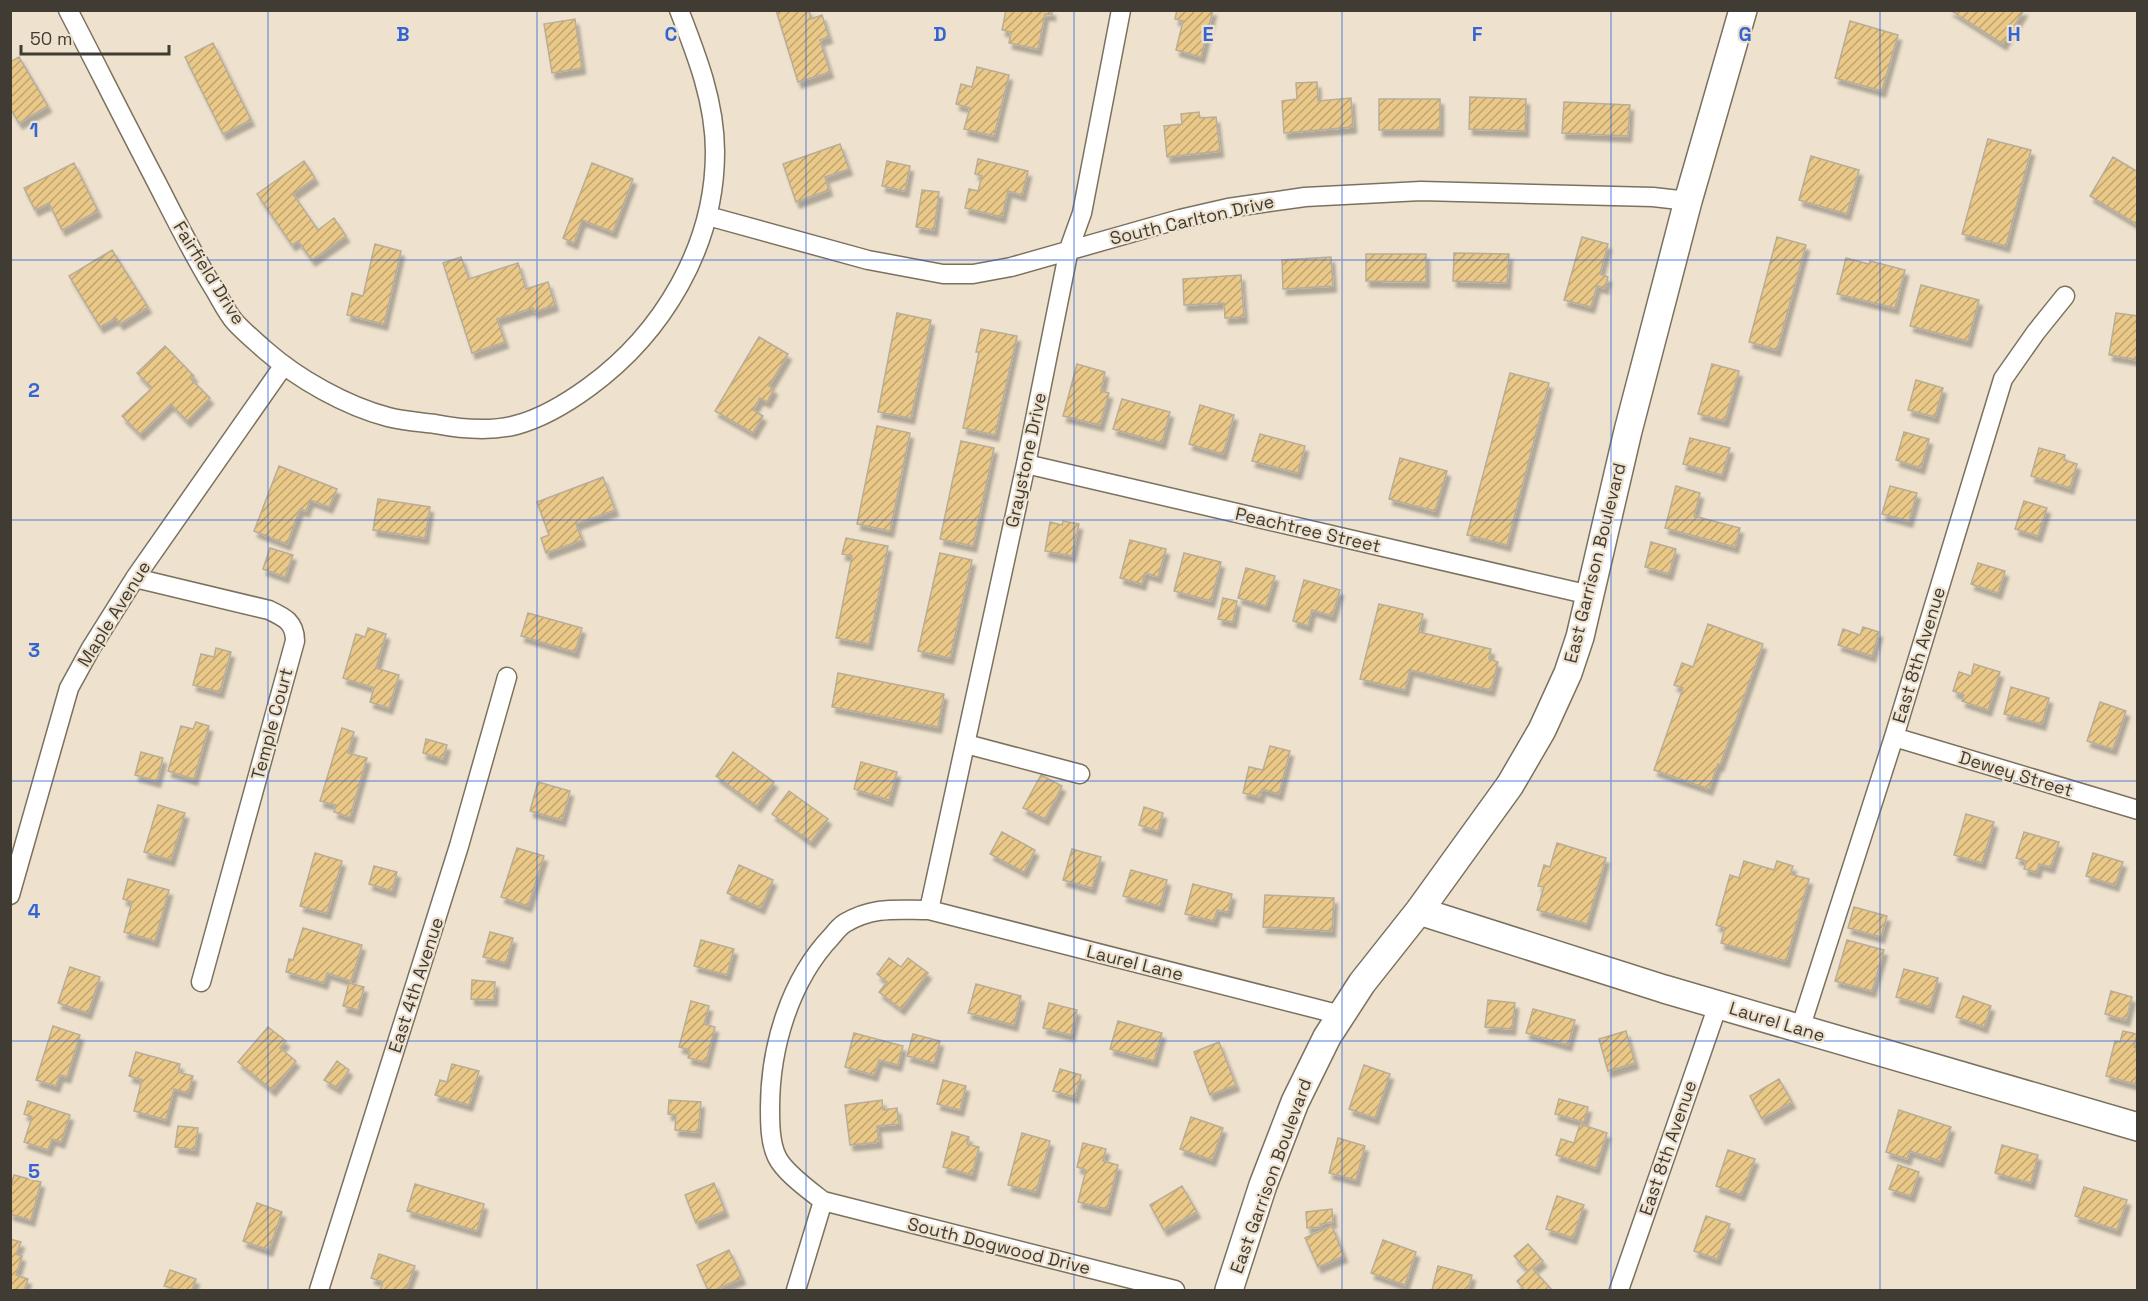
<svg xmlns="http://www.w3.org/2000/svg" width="2148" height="1301" font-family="'Space Grotesk',sans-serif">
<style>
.building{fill:url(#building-hatch);stroke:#b8ad9a;stroke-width:1.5;filter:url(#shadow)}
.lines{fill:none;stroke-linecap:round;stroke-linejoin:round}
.street-casing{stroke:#7b715f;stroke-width:21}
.secondary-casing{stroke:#7b715f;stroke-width:30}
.street{stroke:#fff;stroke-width:18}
.secondary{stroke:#fff;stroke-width:27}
.grid{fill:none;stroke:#3264d3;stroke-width:1.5;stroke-opacity:0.55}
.labels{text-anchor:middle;stroke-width:4.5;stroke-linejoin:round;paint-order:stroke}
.street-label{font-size:18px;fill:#403b33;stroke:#eee2ce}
.grid-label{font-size:20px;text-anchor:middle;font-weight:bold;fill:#3264d3;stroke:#eee2ce;stroke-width:4.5;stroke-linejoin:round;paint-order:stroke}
</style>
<defs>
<pattern id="building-hatch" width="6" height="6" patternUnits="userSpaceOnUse" patternTransform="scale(1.5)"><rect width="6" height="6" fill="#eac988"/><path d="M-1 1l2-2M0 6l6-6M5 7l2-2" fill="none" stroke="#bfa470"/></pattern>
<filter id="shadow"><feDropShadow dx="3.5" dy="6" stdDeviation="1.5" flood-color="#0004"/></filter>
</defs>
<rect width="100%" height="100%" fill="#eee2ce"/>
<path class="building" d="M 776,10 L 809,10 L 811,19 L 822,15 L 829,37 L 820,40 L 830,72 L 798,82 Z
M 1006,10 L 1052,10 L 1052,15 L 1045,14 L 1038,49 L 1009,43 L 1011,32 L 1002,30 Z
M 1177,10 L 1213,10 L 1201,57 L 1176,50 L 1183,21 L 1175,19 Z
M 1950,10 L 2024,10 L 2003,44 Z
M 575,19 L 582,68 L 552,73 L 544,24 Z
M 1850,21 L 1898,35 L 1882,91 L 1835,78 Z
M 213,43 L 251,120 L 223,134 L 185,57 Z
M 19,57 L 48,106 L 19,123 L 10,108 L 10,62 Z
M 977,67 L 1009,75 L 994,136 L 964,129 L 970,108 L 956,104 L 961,84 L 972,87 Z
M 1317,82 L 1318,101 L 1351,98 L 1353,127 L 1284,133 L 1282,101 L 1297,99 L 1296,83 Z
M 1470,97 L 1526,99 L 1525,131 L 1469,129 Z
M 1379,99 L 1440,99 L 1440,130 L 1379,130 Z
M 1564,102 L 1630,105 L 1628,136 L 1562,133 Z
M 1199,112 L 1200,118 L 1216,117 L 1220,151 L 1167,157 L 1164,126 L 1182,124 L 1181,114 Z
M 1988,139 L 2031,150 L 2006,246 L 1962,234 Z
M 840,144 L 849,169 L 825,177 L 829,190 L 796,202 L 783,164 Z
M 1811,156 L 1859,170 L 1847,214 L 1799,200 Z
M 2113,157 L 2138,172 L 2138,225 L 2090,196 Z
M 978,159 L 1028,171 L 1022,195 L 1008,191 L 1002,217 L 965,208 L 969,189 L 978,191 L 982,176 L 975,174 Z
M 304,161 L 315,178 L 293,194 L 318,230 L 334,218 L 346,236 L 312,260 L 298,241 L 292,245 L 257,194 Z
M 887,161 L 910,166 L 905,191 L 882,186 Z
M 74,163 L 98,211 L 62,230 L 49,203 L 35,210 L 24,188 Z
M 592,163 L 633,179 L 613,232 L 582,220 L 574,243 L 563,238 Z
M 922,190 L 939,192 L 934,230 L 916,227 Z
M 1582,237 L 1608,244 L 1600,274 L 1608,277 L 1605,288 L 1597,286 L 1591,307 L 1564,300 Z
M 1777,237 L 1806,245 L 1777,350 L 1749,342 Z
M 375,244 L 401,251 L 384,324 L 347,315 L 352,293 L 363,296 Z
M 112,250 L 148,307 L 120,324 L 116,318 L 100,327 L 69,276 Z
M 1454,253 L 1509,254 L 1507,283 L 1453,281 Z
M 1366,254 L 1426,254 L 1426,282 L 1366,281 Z
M 461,257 L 469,279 L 518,263 L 526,289 L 548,282 L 555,305 L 534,312 L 533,308 L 497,319 L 505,342 L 472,353 L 443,263 Z
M 1331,257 L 1333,286 L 1283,289 L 1282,260 Z
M 1846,258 L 1869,264 L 1870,261 L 1905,270 L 1895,308 L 1837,294 Z
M 1241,275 L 1244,317 L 1225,318 L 1224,303 L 1184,305 L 1183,279 Z
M 1921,285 L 1979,300 L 1968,341 L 1910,326 Z
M 897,313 L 931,320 L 911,418 L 878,412 Z
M 2116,313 L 2138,316 L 2138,360 L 2109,355 Z
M 981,329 L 1017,336 L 995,435 L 963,428 L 979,352 L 976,352 Z
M 759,337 L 788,354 L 769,386 L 774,389 L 767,402 L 760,398 L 753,410 L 763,416 L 753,433 L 715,411 Z
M 165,346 L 194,376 L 191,379 L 210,398 L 187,421 L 171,404 L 140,434 L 122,416 L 152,388 L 137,373 Z
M 1077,364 L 1105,372 L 1101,391 L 1109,393 L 1100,425 L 1063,416 Z
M 1712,364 L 1739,371 L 1725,421 L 1698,414 Z
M 1510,373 L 1549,383 L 1507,545 L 1467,535 Z
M 1916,380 L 1943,388 L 1935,417 L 1908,410 Z
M 1122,399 L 1170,412 L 1162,443 L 1113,429 Z
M 1200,405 L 1234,415 L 1223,454 L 1189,444 Z
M 877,426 L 910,433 L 890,531 L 857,524 Z
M 1904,432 L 1929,439 L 1921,468 L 1896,460 Z
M 1260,434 L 1305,446 L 1298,473 L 1252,461 Z
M 1690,438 L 1730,448 L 1722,475 L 1683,464 Z
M 961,441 L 994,448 L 973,546 L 940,539 Z
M 2039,448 L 2065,455 L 2064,460 L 2077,464 L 2070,488 L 2031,476 Z
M 1400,458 L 1447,471 L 1435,511 L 1389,499 Z
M 279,466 L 337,489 L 329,507 L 310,500 L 306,511 L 300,509 L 287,544 L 254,531 Z
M 603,477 L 615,510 L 576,524 L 582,540 L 546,553 L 541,538 L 549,535 L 537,502 Z
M 1676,486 L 1700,493 L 1694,516 L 1740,528 L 1735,547 L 1665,528 Z
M 1890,486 L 1917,493 L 1909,521 L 1882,514 Z
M 378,499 L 430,507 L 425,538 L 373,530 Z
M 2024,501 L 2047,508 L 2038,536 L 2015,529 Z
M 1063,521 L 1079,524 L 1072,556 L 1045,551 L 1050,522 L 1062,525 Z
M 846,538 L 888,546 L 869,644 L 836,638 L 852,556 L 842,554 Z
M 1130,540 L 1166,549 L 1158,577 L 1145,573 L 1142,584 L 1120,578 Z
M 1651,542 L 1676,549 L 1669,574 L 1645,567 Z
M 270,548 L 293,555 L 285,577 L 263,569 Z
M 940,553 L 972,560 L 950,658 L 918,651 Z
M 1184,553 L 1221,562 L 1211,601 L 1174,591 Z
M 1978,563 L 2005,571 L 1998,593 L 1971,584 Z
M 1246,568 L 1275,576 L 1266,606 L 1238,598 Z
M 1304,580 L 1340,590 L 1332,616 L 1312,610 L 1308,626 L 1293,621 Z
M 1223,598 L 1237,601 L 1233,622 L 1218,619 Z
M 1379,604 L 1423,614 L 1419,632 L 1491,649 L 1489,659 L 1498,662 L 1491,690 L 1410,670 L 1405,690 L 1360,679 Z
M 528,613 L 582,628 L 575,652 L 521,636 Z
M 1708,624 L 1763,644 L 1720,765 L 1718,764 L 1709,789 L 1654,770 L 1683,688 L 1674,685 L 1682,663 L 1693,667 Z
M 1863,627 L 1879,632 L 1872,656 L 1838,645 L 1843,629 L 1860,635 Z
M 368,628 L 386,634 L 376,668 L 399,675 L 389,708 L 370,702 L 374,688 L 343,678 L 356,634 L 365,637 Z
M 216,648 L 231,652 L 220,692 L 193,685 L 201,654 L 214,657 Z
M 1974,664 L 2000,672 L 1988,710 L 1962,701 L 1964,695 L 1953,691 L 1959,672 L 1971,676 Z
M 838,673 L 944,694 L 938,727 L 832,707 Z
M 2011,687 L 2049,698 L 2042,724 L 2004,714 Z
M 2100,702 L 2126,711 L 2113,749 L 2087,741 Z
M 196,722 L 209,726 L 194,779 L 168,771 L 181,726 L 193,729 Z
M 342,728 L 354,732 L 348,753 L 367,758 L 350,817 L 334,812 L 336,805 L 320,801 Z
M 426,739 L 447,745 L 443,759 L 423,753 Z
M 1270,746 L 1290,751 L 1279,794 L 1262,789 L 1260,797 L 1243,793 L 1249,767 L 1263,770 Z
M 141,752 L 163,758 L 157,781 L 135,775 Z
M 733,752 L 774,782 L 757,806 L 716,776 Z
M 861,762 L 897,772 L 889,800 L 854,789 Z
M 1041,775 L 1062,786 L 1045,819 L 1023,808 Z
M 538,782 L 570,791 L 562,820 L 530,811 Z
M 789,791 L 828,819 L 811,842 L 772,814 Z
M 158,805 L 185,813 L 171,860 L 144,852 Z
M 1144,807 L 1163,813 L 1158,831 L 1139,825 Z
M 1966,814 L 1994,822 L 1982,863 L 1954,855 Z
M 1002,832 L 1035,850 L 1024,872 L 990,854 Z
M 2024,832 L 2059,842 L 2051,867 L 2039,864 L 2037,872 L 2024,869 L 2026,861 L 2016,858 Z
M 1557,843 L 1606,858 L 1587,924 L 1537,910 L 1544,887 L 1538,886 L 1544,865 L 1550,867 Z
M 517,848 L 544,856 L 528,906 L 501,897 Z
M 1072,849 L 1101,857 L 1092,888 L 1063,880 Z
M 315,853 L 342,861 L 327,913 L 300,906 Z
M 2093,853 L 2123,862 L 2115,885 L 2086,876 Z
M 1744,861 L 1774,870 L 1777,861 L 1793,866 L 1790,874 L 1809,879 L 1786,961 L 1721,943 L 1725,928 L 1716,925 L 1730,875 L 1739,878 Z
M 739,865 L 773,880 L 761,908 L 727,893 Z
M 374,866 L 397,872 L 392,891 L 369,884 Z
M 1131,870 L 1167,880 L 1160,906 L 1123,896 Z
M 128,879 L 169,890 L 155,941 L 124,932 L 132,902 L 123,899 Z
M 1193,884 L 1232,894 L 1228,912 L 1217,910 L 1214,921 L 1185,914 Z
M 1265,895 L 1334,898 L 1332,931 L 1263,927 Z
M 1854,907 L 1887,916 L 1881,937 L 1848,928 Z
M 303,928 L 362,945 L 351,981 L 327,973 L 324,983 L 286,972 L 289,959 L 293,960 Z
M 490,932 L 513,938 L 506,963 L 483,957 Z
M 701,940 L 734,949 L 727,975 L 694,966 Z
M 1847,940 L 1884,950 L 1872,991 L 1835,981 Z
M 889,958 L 901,967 L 908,958 L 928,973 L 901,1009 L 879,992 L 887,982 L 877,974 Z
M 70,967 L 100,977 L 88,1013 L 58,1003 Z
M 1904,969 L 1938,978 L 1930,1007 L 1896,997 Z
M 472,980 L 495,982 L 494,1000 L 471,999 Z
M 349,983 L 364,987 L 358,1010 L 343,1006 Z
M 976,984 L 1021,996 L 1014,1025 L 968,1013 Z
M 2111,991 L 2132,997 L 2126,1020 L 2105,1014 Z
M 1963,996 L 1991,1006 L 1984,1027 L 1956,1017 Z
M 1488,1000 L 1515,1003 L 1512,1029 L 1485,1027 Z
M 691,1001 L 709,1006 L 704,1024 L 715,1027 L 706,1062 L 688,1058 L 690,1050 L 679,1047 Z
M 1049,1003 L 1077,1010 L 1071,1035 L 1043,1028 Z
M 1533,1009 L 1575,1020 L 1568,1045 L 1526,1033 Z
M 1118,1021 L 1162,1033 L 1154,1061 L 1110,1049 Z
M 53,1026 L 80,1035 L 67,1077 L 60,1075 L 56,1086 L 36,1080 Z
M 268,1027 L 286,1041 L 280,1048 L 296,1061 L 272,1090 L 238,1062 Z
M 1626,1031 L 1635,1063 L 1608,1071 L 1599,1039 Z
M 2123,1031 L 2137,1034 L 2134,1047 L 2138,1049 L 2138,1074 L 2135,1084 L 2106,1076 L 2115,1041 L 2120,1042 Z
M 854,1033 L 903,1046 L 898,1065 L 879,1060 L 874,1075 L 845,1067 Z
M 913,1034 L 940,1041 L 934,1063 L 907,1056 Z
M 1219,1042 L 1236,1085 L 1210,1095 L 1194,1052 Z
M 136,1052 L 180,1064 L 178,1072 L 193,1076 L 188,1093 L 174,1089 L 166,1120 L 134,1111 L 142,1080 L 129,1076 Z
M 337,1061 L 349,1070 L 337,1088 L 324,1080 Z
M 452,1064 L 479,1071 L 469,1105 L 435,1095 L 440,1080 L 447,1082 Z
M 1364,1065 L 1390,1074 L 1375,1118 L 1349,1109 Z
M 1060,1069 L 1081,1075 L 1075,1097 L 1053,1091 Z
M 1779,1079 L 1792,1102 L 1762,1119 L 1750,1096 Z
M 943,1080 L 966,1086 L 960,1110 L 937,1104 Z
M 1559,1099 L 1588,1107 L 1584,1122 L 1555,1114 Z
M 669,1100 L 701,1102 L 698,1132 L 675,1130 L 676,1115 L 668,1114 Z
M 882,1100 L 883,1110 L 897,1108 L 899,1124 L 877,1126 L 879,1142 L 850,1145 L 845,1105 Z
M 28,1101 L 70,1115 L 61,1142 L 52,1139 L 48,1150 L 24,1142 L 32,1117 L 24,1114 Z
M 1899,1110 L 1951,1127 L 1940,1161 L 1910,1151 L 1907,1159 L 1886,1152 Z
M 1191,1117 L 1223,1128 L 1212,1160 L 1180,1149 Z
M 1580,1124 L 1607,1133 L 1596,1168 L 1556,1155 L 1561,1139 L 1574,1143 Z
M 178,1126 L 198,1128 L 195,1150 L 175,1147 Z
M 952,1132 L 969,1137 L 967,1144 L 979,1147 L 972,1175 L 943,1167 Z
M 1022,1133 L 1050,1141 L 1036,1192 L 1008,1185 Z
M 1338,1138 L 1365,1146 L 1356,1180 L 1329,1173 Z
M 1083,1143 L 1106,1149 L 1103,1161 L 1118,1165 L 1107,1209 L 1078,1202 L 1086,1170 L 1077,1167 Z
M 2002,1145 L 2038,1155 L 2031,1183 L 1995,1173 Z
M 1728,1150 L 1755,1159 L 1741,1195 L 1716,1186 Z
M 1898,1165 L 1919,1172 L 1911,1196 L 1889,1189 Z
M 14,1175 L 41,1182 L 31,1220 L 10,1214 L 10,1190 Z
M 714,1183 L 725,1211 L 696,1223 L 685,1195 Z
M 415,1184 L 484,1204 L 477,1231 L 407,1211 Z
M 1182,1186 L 1197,1212 L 1164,1230 L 1150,1205 Z
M 2084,1187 L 2127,1200 L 2117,1230 L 2075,1216 Z
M 1557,1196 L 1584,1205 L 1573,1238 L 1546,1229 Z
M 257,1203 L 282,1212 L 269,1250 L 243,1241 Z
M 1332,1209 L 1333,1222 L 1320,1224 L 1321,1227 L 1307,1228 L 1306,1212 Z
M 1706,1216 L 1730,1224 L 1717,1259 L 1694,1251 Z
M 1332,1226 L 1344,1256 L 1318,1267 L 1305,1238 Z
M 10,1239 L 21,1242 L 16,1254 L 22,1256 L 16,1275 L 28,1279 L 24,1290 L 10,1290 Z
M 1383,1240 L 1416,1252 L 1405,1285 L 1371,1273 Z
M 1528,1244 L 1543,1261 L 1533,1269 L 1552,1290 L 1520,1290 L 1523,1288 L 1517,1281 L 1528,1271 L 1514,1256 Z
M 729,1250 L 742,1278 L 715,1290 L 708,1290 L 697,1265 Z
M 379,1254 L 415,1266 L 406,1290 L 380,1290 L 383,1282 L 371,1278 Z
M 1438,1266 L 1472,1275 L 1468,1290 L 1432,1290 Z
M 170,1270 L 196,1279 L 192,1290 L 179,1290 L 164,1286 Z"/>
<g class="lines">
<defs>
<path id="street" d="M 68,10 C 98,68 127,126 157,183 C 175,218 192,253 213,287 C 220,298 226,312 235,322 C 244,332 255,341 265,350 C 298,379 346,406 388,417 C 403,421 419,422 435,424 C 461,429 490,432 516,425 C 543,418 567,403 589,387 C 663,333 715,246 715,152 C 715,102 697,56 679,10
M 708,216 L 868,260 L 943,274 L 973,274 L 1011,267 L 1180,219 L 1228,208 L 1305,197 L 1421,191 L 1653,197 L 1688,201
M 1026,464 L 1590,595
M 135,578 L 269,610 C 284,617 295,622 295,641 L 201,982
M 1894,737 L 2138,810
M 966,744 L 1080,774
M 10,895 L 69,688 L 91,648 L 135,578 L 284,365
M 929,910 L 1026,464 L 1069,249 L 1082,213 L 1121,10
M 1800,1029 L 1894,737 L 2003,379 L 2036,332 L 2065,296
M 319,1290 L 459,846 L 507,677
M 796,1290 L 823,1201
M 1175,1290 L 823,1201 C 809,1190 784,1172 777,1157 C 770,1143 770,1123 770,1108 C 770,1047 790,980 832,936 C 836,931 840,926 845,923 C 874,906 897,910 929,910 L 1341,1015
M 1619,1290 L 1718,1005"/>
<path id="secondary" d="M 1419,911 L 1664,989 L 2138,1127
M 1229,1290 L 1263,1185 L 1295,1102 L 1327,1037 L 1362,983 L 1419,911 L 1510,785 L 1542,730 L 1568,673 L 1580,637 L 1628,431 L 1688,201 L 1743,10"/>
</defs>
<use href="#street" class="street-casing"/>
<use href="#secondary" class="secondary-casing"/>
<use href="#street" class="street"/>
<use href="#secondary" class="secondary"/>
</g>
<path class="grid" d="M 268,10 L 268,1290M 537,10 L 537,1290M 806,10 L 806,1290M 1074,10 L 1074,1290M 1342,10 L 1342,1290M 1611,10 L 1611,1290M 1880,10 L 1880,1290M 10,260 L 2138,260M 10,520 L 2138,520M 10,781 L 2138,781M 10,1041 L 2138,1041"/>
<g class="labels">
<g class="street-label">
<text transform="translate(1192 220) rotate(-13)" y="6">South Carlton Drive</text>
<text transform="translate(209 273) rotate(58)" y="6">Fairfield Drive</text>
<text transform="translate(1026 460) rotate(-78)" y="6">Graystone Drive</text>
<text transform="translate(1308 530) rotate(13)" y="6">Peachtree Street</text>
<text transform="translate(1595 563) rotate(-76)" y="6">East Garrison Boulevard</text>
<text transform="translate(114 614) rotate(-58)" y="6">Maple Avenue</text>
<text transform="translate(1919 655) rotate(-73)" y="6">East 8th Avenue</text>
<text transform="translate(272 724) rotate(-75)" y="6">Temple Court</text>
<text transform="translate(2016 774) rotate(17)" y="6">Dewey Street</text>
<text transform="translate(1135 963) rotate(14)" y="6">Laurel Lane</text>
<text transform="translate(416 985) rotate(-72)" y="6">East 4th Avenue</text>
<text transform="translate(1777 1022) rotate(17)" y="6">Laurel Lane</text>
<text transform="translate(1668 1148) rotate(-71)" y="6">East 8th Avenue</text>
<text transform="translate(1271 1176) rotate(-70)" y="6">East Garrison Boulevard</text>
<text transform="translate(999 1246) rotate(14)" y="6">South Dogwood Drive</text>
</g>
</g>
<g class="grid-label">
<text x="403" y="41">B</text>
<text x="671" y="41">C</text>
<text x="940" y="41">D</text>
<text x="1208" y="41">E</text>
<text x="1477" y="41">F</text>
<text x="1745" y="41">G</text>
<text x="2014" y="41">H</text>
<text x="34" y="137">1</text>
<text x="34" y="397">2</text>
<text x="34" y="657">3</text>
<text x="34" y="918">4</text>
<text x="34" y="1178">5</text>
</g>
<rect width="2148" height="1301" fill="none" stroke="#403b33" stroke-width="24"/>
<path d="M21 45v9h148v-9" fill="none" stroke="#403b33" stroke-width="3"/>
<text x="30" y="45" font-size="18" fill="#403b33" stroke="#eee2ce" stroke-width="4.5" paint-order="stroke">50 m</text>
</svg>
